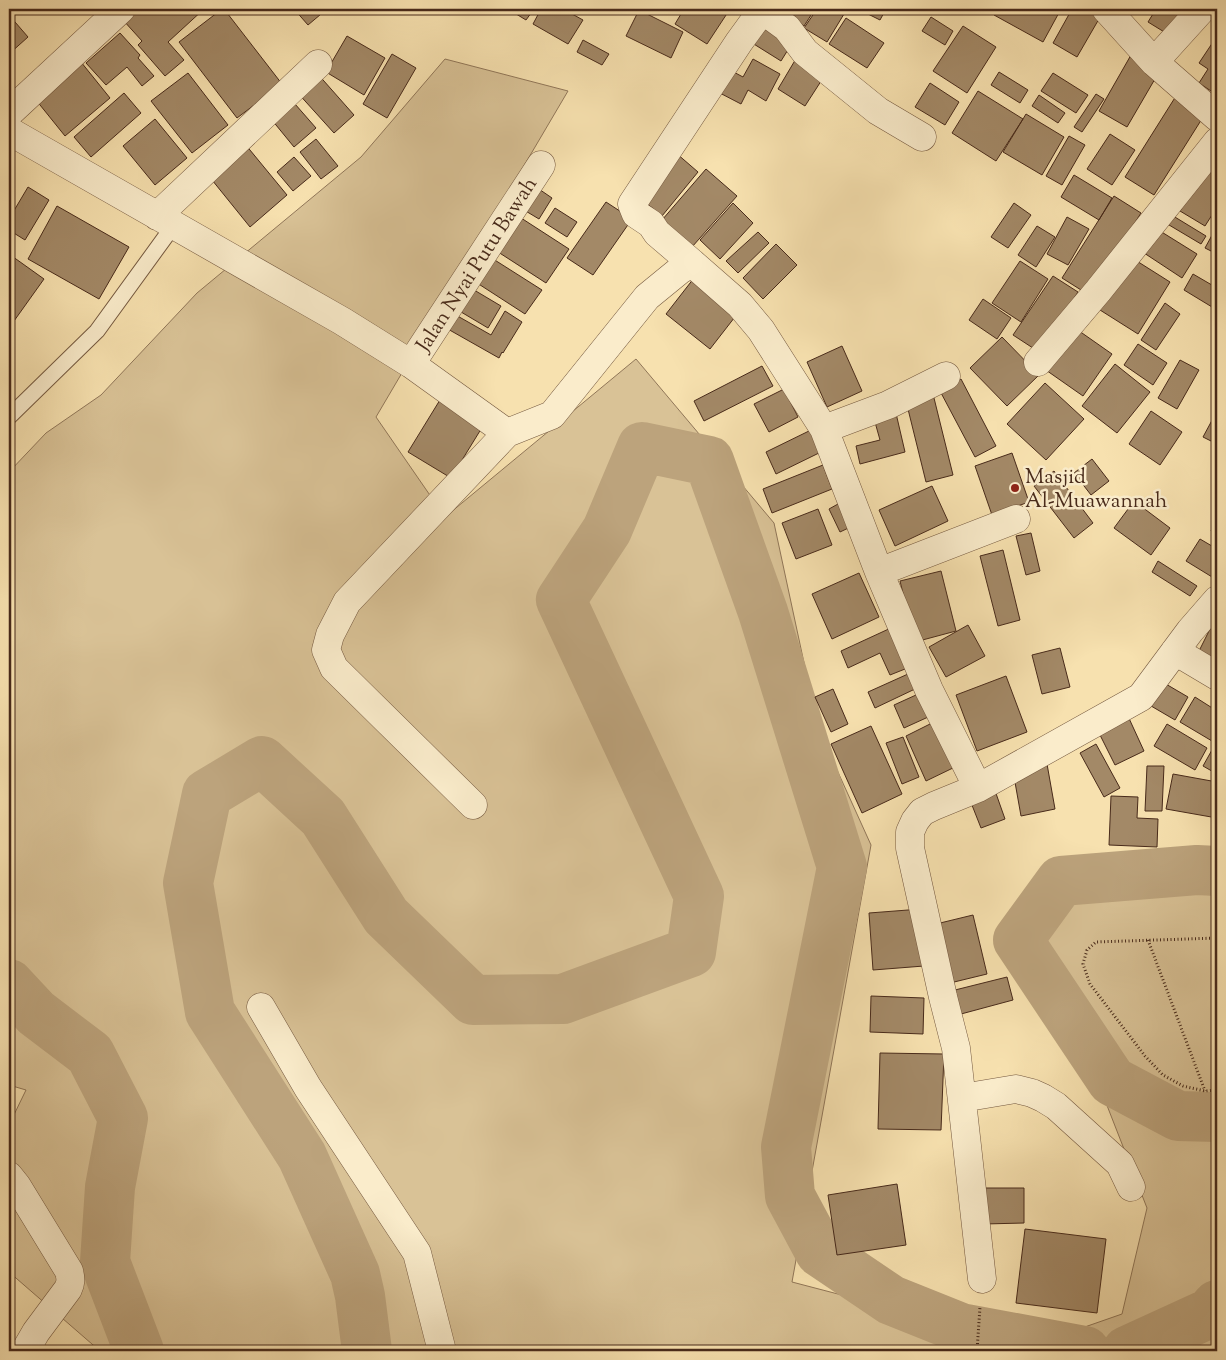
<svg xmlns="http://www.w3.org/2000/svg" width="1226" height="1360" font-family="'Sorts Mill Goudy',serif">
<style>
.green{fill:#d9c296;stroke:#907658}
.lines{fill:none;stroke-linecap:round;stroke-linejoin:round}
.river{stroke:#bca37c;stroke-width:50}
.building{fill:#a38967;stroke:#482a1a}
.lane-casing{stroke:#74583f;stroke-width:17}
.street-casing{stroke:#74583f;stroke-width:29}
.path{stroke:#482a1a;stroke-width:3;stroke-dasharray:1 2.5;stroke-linecap:butt}
.lane{stroke:#faeccb;stroke-width:15}
.street{stroke:#faeccb;stroke-width:28}
.poi-dot{fill:#8f2418;stroke:#faeccb;stroke-width:2}
.labels{text-anchor:middle;stroke-width:5;stroke-linejoin:round;paint-order:stroke}
.street-label{font-size:21px;fill:#482a1a;stroke:#faeccb}
.poi-label{font-size:21px;fill:#482a1a;stroke:#faeccb;text-anchor:start}
</style>
<rect width="100%" height="100%" fill="#f7e1af"/>
<filter id="stains"><feTurbulence type="fractalNoise" baseFrequency=".004" numOctaves="4"/><feColorMatrix values="0 0 0 0 .2 0 0 0 0 .09 0 0 0 0 .02 0 0 0 .5 -.17"/></filter>
<radialGradient id="worn" r=".72"><stop offset=".6" stop-color="#630" stop-opacity="0"/><stop offset="1" stop-color="#630" stop-opacity=".3"/></radialGradient>
<path class="green" d="M 445,59 L 568,91 L 376,417 L 445,517 L 636,359 L 774,523 L 818,728 L 871,845 L 792,1282 L 1033,1345 L 1122,1314 L 1147,1208 L 1030,908 L 1217,857 L 1217,1351 L 100,1351 L 9,1272 L 9,1125 L 26,1090 L 9,1085 L 9,472 L 46,433 L 101,395 L 197,293 L 361,157 Z"/>
<g class="lines">
<path class="river" d="M 1217,871 L 1197,870 L 1061,881 L 1018,940 L 1112,1081 L 1178,1116 L 1217,1117
M 9,984 L 36,1013 L 90,1054 L 123,1118 L 110,1187 L 105,1262 L 139,1351
M 367,1351 L 360,1296 L 355,1274 L 302,1156 L 210,1012 L 188,883 L 207,794 L 262,761 L 323,817 L 386,916 L 473,1000 L 563,999 L 691,952 L 699,896 L 561,600 L 607,530 L 642,447 L 709,461 L 763,612 L 842,867 L 786,1147 L 790,1196 L 820,1252 L 891,1300 L 961,1328 L 1085,1351
M 1127,1351 L 1210,1313 L 1217,1305"/>
</g>
<path class="building" d="M 136,9 L 204,9 L 168,42 L 184,60 L 165,76 L 138,45 L 142,41 L 123,20 Z
M 222,9 L 224,9 L 282,84 L 237,118 L 179,42 Z
M 294,9 L 327,9 L 308,25 Z
M 508,9 L 534,9 L 526,20 Z
M 541,9 L 563,9 L 583,20 L 568,44 L 533,24 Z
M 684,9 L 730,9 L 707,44 L 675,24 Z
M 777,9 L 815,9 L 804,26 Z
M 817,9 L 837,9 L 844,14 L 827,42 L 804,28 Z
M 858,9 L 886,9 L 880,20 Z
M 998,9 L 1061,9 L 1043,42 L 994,15 Z
M 1072,9 L 1097,9 L 1103,12 L 1077,57 L 1053,43 Z
M 1156,9 L 1191,9 L 1174,38 L 1148,22 Z
M 639,10 L 683,32 L 671,58 L 626,36 Z
M 9,15 L 28,37 L 9,54 Z
M 931,17 L 953,31 L 945,45 L 922,31 Z
M 846,18 L 884,43 L 867,68 L 829,44 Z
M 763,19 L 794,40 L 781,61 L 749,41 Z
M 963,26 L 996,47 L 967,93 L 933,71 Z
M 120,33 L 140,55 L 138,58 L 154,76 L 142,86 L 127,67 L 106,85 L 86,63 Z
M 347,36 L 385,58 L 364,95 L 326,72 Z
M 1217,36 L 1217,95 L 1199,83 L 1208,69 L 1199,63 Z
M 583,40 L 609,54 L 602,65 L 577,52 Z
M 392,54 L 416,68 L 387,118 L 363,104 Z
M 1131,55 L 1159,72 L 1127,127 L 1099,111 Z
M 797,57 L 825,75 L 805,106 L 778,89 Z
M 753,59 L 780,74 L 766,101 L 748,90 L 741,104 L 716,91 L 728,69 L 743,77 Z
M 81,62 L 110,98 L 65,136 L 36,100 Z
M 316,72 L 354,115 L 334,133 L 296,91 Z
M 999,72 L 1028,90 L 1020,103 L 991,85 Z
M 188,73 L 228,125 L 192,153 L 151,101 Z
M 1053,73 L 1088,95 L 1076,113 L 1041,91 Z
M 930,83 L 959,102 L 945,125 L 915,107 Z
M 978,91 L 1023,119 L 996,161 L 952,133 Z
M 124,93 L 141,113 L 91,157 L 74,137 Z
M 1096,94 L 1104,99 L 1082,132 L 1074,127 Z
M 1039,95 L 1065,113 L 1058,123 L 1032,106 Z
M 288,96 L 316,128 L 294,147 L 267,114 Z
M 1176,96 L 1205,114 L 1154,195 L 1125,177 Z
M 1026,114 L 1064,137 L 1042,175 L 1003,152 Z
M 155,119 L 187,158 L 155,185 L 123,146 Z
M 1110,134 L 1135,150 L 1112,185 L 1087,169 Z
M 1069,136 L 1085,145 L 1062,185 L 1046,176 Z
M 316,139 L 338,166 L 321,179 L 300,152 Z
M 245,144 L 287,195 L 250,227 L 208,175 Z
M 1217,151 L 1217,207 L 1205,226 L 1180,211 Z
M 676,153 L 698,172 L 662,216 L 639,197 Z
M 294,157 L 311,176 L 293,191 L 277,172 Z
M 706,169 L 737,196 L 692,247 L 662,220 Z
M 1074,175 L 1112,198 L 1099,220 L 1061,197 Z
M 533,185 L 552,198 L 539,219 L 519,207 Z
M 28,187 L 49,200 L 25,240 L 9,230 L 9,219 Z
M 1114,196 L 1141,213 L 1089,295 L 1062,278 Z
M 606,202 L 632,219 L 593,275 L 567,258 Z
M 733,203 L 753,223 L 720,259 L 700,240 Z
M 1014,203 L 1031,215 L 1008,248 L 991,237 Z
M 57,206 L 129,247 L 99,299 L 28,259 Z
M 555,208 L 577,222 L 567,237 L 545,223 Z
M 1165,211 L 1206,236 L 1201,244 L 1159,219 Z
M 518,216 L 569,249 L 546,283 L 495,250 Z
M 1067,217 L 1089,229 L 1068,265 L 1047,254 Z
M 1037,226 L 1055,237 L 1036,267 L 1018,255 Z
M 1152,226 L 1197,254 L 1182,278 L 1138,249 Z
M 1217,226 L 1217,254 L 1205,248 Z
M 758,232 L 769,243 L 738,273 L 726,261 Z
M 776,244 L 797,265 L 763,299 L 743,278 Z
M 9,254 L 44,279 L 9,328 Z
M 490,257 L 542,290 L 525,314 L 474,281 Z
M 1132,258 L 1170,282 L 1138,334 L 1100,310 Z
M 1020,261 L 1048,279 L 1021,322 L 992,303 Z
M 1193,274 L 1217,288 L 1217,310 L 1184,290 Z
M 1053,276 L 1078,292 L 1039,352 L 1013,335 Z
M 694,278 L 738,313 L 710,349 L 666,314 Z
M 464,284 L 501,306 L 488,328 L 451,306 Z
M 983,299 L 1011,318 L 997,339 L 969,320 Z
M 1165,303 L 1180,314 L 1156,350 L 1141,340 Z
M 505,311 L 522,322 L 503,353 L 502,352 L 499,358 L 446,328 L 454,314 L 491,335 Z
M 1072,326 L 1112,354 L 1083,396 L 1043,368 Z
M 1002,337 L 1039,375 L 1007,406 L 970,368 Z
M 1138,344 L 1167,363 L 1153,385 L 1124,365 Z
M 842,346 L 862,391 L 827,407 L 807,362 Z
M 1180,360 L 1199,370 L 1177,409 L 1158,398 Z
M 1115,364 L 1150,392 L 1117,433 L 1082,406 Z
M 762,366 L 773,386 L 704,421 L 694,401 Z
M 961,379 L 996,446 L 975,457 L 940,391 Z
M 1045,383 L 1084,419 L 1046,460 L 1007,424 Z
M 784,389 L 798,417 L 769,432 L 754,404 Z
M 933,394 L 953,475 L 926,482 L 906,401 Z
M 443,395 L 486,421 L 451,478 L 408,452 Z
M 895,409 L 905,452 L 860,464 L 856,446 L 880,440 L 873,415 Z
M 1151,411 L 1182,432 L 1160,465 L 1129,444 Z
M 1217,411 L 1217,444 L 1203,437 Z
M 811,430 L 821,452 L 776,474 L 766,452 Z
M 1012,453 L 1029,502 L 992,515 L 975,466 Z
M 1092,459 L 1109,481 L 1091,495 L 1074,473 Z
M 823,465 L 832,489 L 772,513 L 763,489 Z
M 1054,471 L 1093,523 L 1074,538 L 1034,486 Z
M 932,486 L 948,521 L 895,546 L 879,510 Z
M 847,499 L 859,523 L 840,532 L 829,509 Z
M 1134,501 L 1170,528 L 1151,555 L 1114,528 Z
M 818,509 L 832,545 L 796,559 L 782,523 Z
M 1217,520 L 1217,535 L 1211,531 Z
M 1031,533 L 1040,571 L 1026,575 L 1016,536 Z
M 1200,539 L 1217,549 L 1217,580 L 1186,561 Z
M 1003,550 L 1020,620 L 998,626 L 980,556 Z
M 1158,561 L 1197,586 L 1190,596 L 1152,572 Z
M 941,571 L 956,631 L 915,642 L 900,581 Z
M 859,573 L 879,617 L 832,639 L 812,594 Z
M 968,625 L 985,656 L 946,677 L 929,647 Z
M 893,627 L 910,667 L 890,675 L 880,653 L 848,668 L 841,651 Z
M 1211,627 L 1217,630 L 1217,665 L 1197,655 Z
M 1060,648 L 1070,687 L 1042,694 L 1032,655 Z
M 908,674 L 915,689 L 875,708 L 868,692 Z
M 1006,676 L 1027,732 L 977,751 L 956,695 Z
M 1159,680 L 1188,697 L 1175,720 L 1146,703 Z
M 833,689 L 848,724 L 831,732 L 815,697 Z
M 927,690 L 937,713 L 904,728 L 894,705 Z
M 1195,697 L 1217,711 L 1217,733 L 1212,741 L 1180,722 Z
M 1127,714 L 1144,751 L 1115,765 L 1097,729 Z
M 934,722 L 955,767 L 926,781 L 906,736 Z
M 1167,724 L 1207,748 L 1195,770 L 1154,746 Z
M 871,726 L 902,794 L 862,813 L 831,744 Z
M 903,737 L 919,777 L 902,784 L 886,743 Z
M 1217,741 L 1217,774 L 1203,766 Z
M 1096,744 L 1120,788 L 1104,797 L 1080,753 Z
M 1047,764 L 1055,809 L 1021,816 L 1013,771 Z
M 1147,766 L 1164,766 L 1162,811 L 1145,811 Z
M 1173,774 L 1217,782 L 1217,818 L 1166,809 Z
M 993,785 L 1005,819 L 981,828 L 968,795 Z
M 1111,796 L 1138,797 L 1137,818 L 1158,819 L 1157,847 L 1109,845 Z
M 921,909 L 924,966 L 873,970 L 869,913 Z
M 973,915 L 987,974 L 950,983 L 936,924 Z
M 1007,977 L 1013,1000 L 961,1014 L 955,990 Z
M 871,996 L 924,998 L 923,1034 L 870,1032 Z
M 880,1053 L 944,1054 L 941,1130 L 878,1129 Z
M 897,1184 L 906,1245 L 837,1255 L 828,1195 Z
M 984,1188 L 1024,1188 L 1024,1223 L 984,1224 Z
M 1025,1229 L 1106,1239 L 1097,1313 L 1016,1303 Z"/>
<g class="lines">
<defs>
<path id="lane" d="M 9,417 L 97,331 L 174,225"/>
<path id="street" d="M 761,9 L 787,28 L 805,52 L 878,111 L 922,137
M 1106,9 L 1154,62 L 1217,117
M 1154,62 L 1202,9
M 9,113 L 121,9
M 9,131 L 342,321 L 411,364 L 507,433
M 157,216 L 318,64
M 692,263 L 657,233 L 651,224 L 636,214 L 632,204 L 739,42 L 763,9
M 1038,362 L 1098,291 L 1217,142
M 411,364 L 541,165
M 824,429 L 888,405 L 946,376
M 879,572 L 1016,519
M 1175,651 L 1217,676
M 473,805 L 334,668 L 326,650 L 330,635 L 347,602 L 507,433 L 552,415 L 647,297 L 680,270 L 692,263 L 740,305 L 761,330 L 824,429 L 879,572 L 929,690 L 978,788
M 261,1007 L 308,1088 L 417,1253 L 442,1351
M 962,1098 L 1016,1089 L 1032,1093 L 1043,1098 L 1056,1106 L 1120,1164 L 1131,1187
M 9,1176 L 17,1186 L 69,1271 C 71,1279 71,1283 68,1289 L 36,1332 L 25,1351
M 982,1279 L 956,1048 L 943,997 L 910,848 L 910,832 L 915,821 L 922,812 L 934,806 L 978,788 L 1141,697 L 1190,631 L 1217,600"/>
</defs>
<use href="#lane" class="lane-casing"/>
<use href="#street" class="street-casing"/>
<path class="path" d="M 1217,938 L 1096,942 L 1087,950 L 1083,964 L 1090,984 L 1145,1056 L 1163,1075 L 1183,1086 L 1205,1091 L 1217,1090
M 1148,940 L 1205,1091
M 731,1351 L 750,1348 L 763,1351
M 977,1351 L 980,1307"/>
<use href="#lane" class="lane"/>
<use href="#street" class="street"/>
</g>
<circle class="poi-dot" cx="1015" cy="488" r="5"/>
<g class="labels">
<g class="street-label">
<text transform="translate(476 264) rotate(-57)" y="7">Jalan Nyai Putu Bawah</text>
</g>
<g class="poi-label">
<text x="1025" y="483">Masjid<tspan x="1025" dy="24">Al-Muawannah</tspan></text>
</g>
</g>
<rect width="1226" height="1360" fill="none" stroke="#f7e1af" stroke-width="30"/>
<rect x="10" y="10" width="1206" height="1340" fill="none" stroke="#482a1a" stroke-width="2.5"/>
<rect x="15" y="15" width="1196" height="1330" fill="none" stroke="#482a1a"/>
<rect width="100%" height="100%" filter="url(#stains)"/>
<rect width="100%" height="100%" fill="url(#worn)"/>
</svg>
